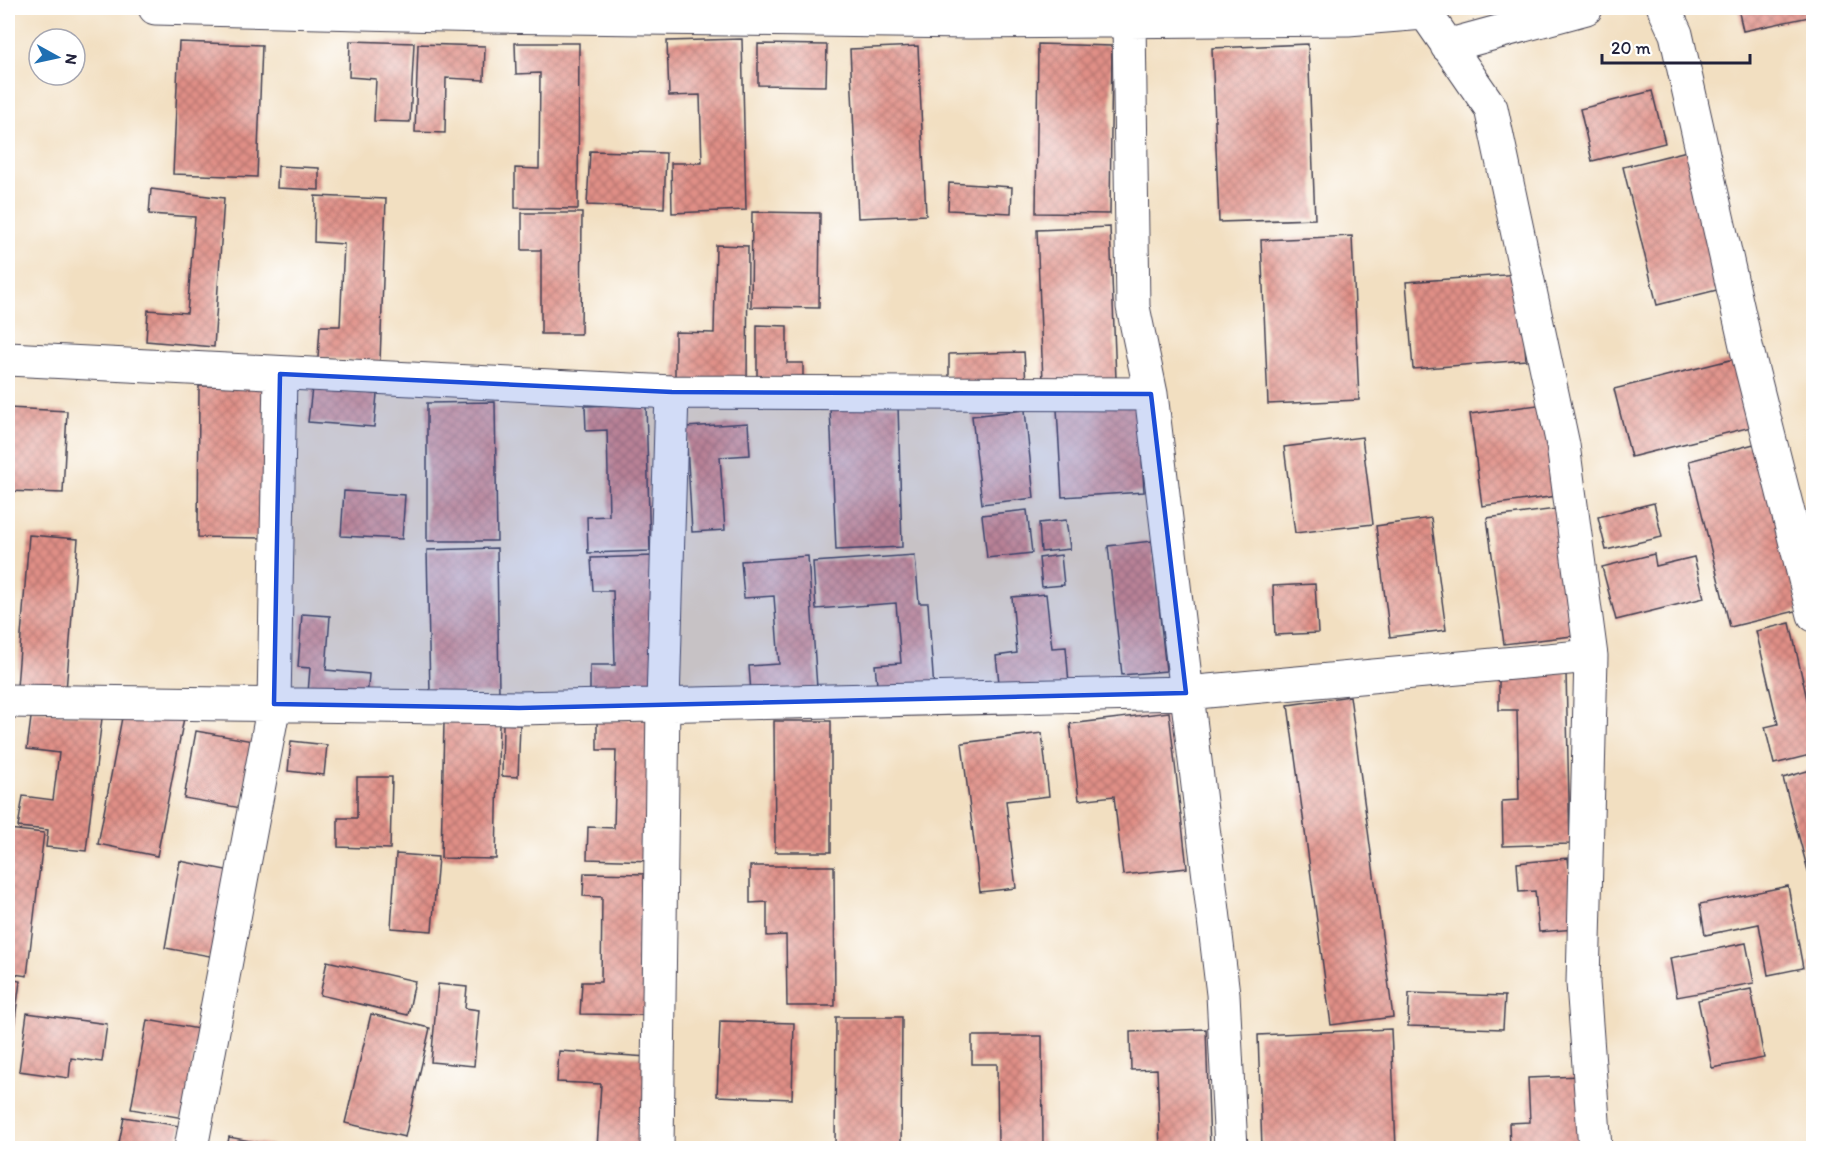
<svg xmlns="http://www.w3.org/2000/svg" width="1821" height="1156" font-family="Itim,sans-serif">
<style>
.building{fill:url(#building-cross-hatch)}
.lines{fill:none;stroke-linecap:round;stroke-linejoin:round}
.street-casing{stroke:#413e4f;stroke-width:35}
.street{stroke:#fff;stroke-width:33}
.marked{fill:#1d4ed8;fill-opacity:0.2;stroke:#1d4ed8;stroke-width:4.5;stroke-linejoin:round}
</style>
<defs>
<pattern id="building-cross-hatch" width="8" height="8" patternUnits="userSpaceOnUse" patternTransform="scale(1.5)"><rect width="8" height="8" fill="#e08f86"/><path d="M0 0l8 8M0 8l8-8" fill="none" stroke="#b5746f"/></pattern>
</defs>
<rect width="100%" height="100%" fill="#fff"/>
<filter id="ink" filterUnits="userSpaceOnUse"><feTurbulence type="fractalNoise" baseFrequency=".0167" numOctaves="2"/><feDisplacementMap in="SourceGraphic" scale="12" xChannelSelector="R" yChannelSelector="G"/><feConvolveMatrix kernelMatrix="1 2 1 2 8 2 1 2 1" color-interpolation-filters="sRGB"/></filter>
<filter id="wash" filterUnits="userSpaceOnUse"><feTurbulence type="fractalNoise" baseFrequency=".008" numOctaves="4" result="noise"/><feDisplacementMap in="SourceGraphic" scale="24" xChannelSelector="R" yChannelSelector="G"/><feGaussianBlur stdDeviation="1.35" result="paint"/><feColorMatrix in="noise" values="0 0 0 0 0 0 0 0 0 0 0 0 0 0 0 0 0 1.4 0 .05"/><feComposite in="paint" operator="in"/></filter>
<g filter="url(#wash)">
<rect width="100%" height="100%" fill="#f2dfc1"/>
<g id="blocks">
<path class="building" d="M 1738,8 L 1814,8 L 1814,16 L 1743,31 Z
M 742,39 L 746,210 L 672,213 L 671,163 L 702,163 L 700,95 L 669,96 L 667,41 Z
M 350,41 L 414,43 L 410,122 L 374,121 L 376,79 L 349,77 Z
M 179,42 L 262,45 L 257,177 L 173,174 Z
M 515,43 L 579,43 L 578,209 L 515,208 L 515,168 L 539,169 L 540,73 L 516,74 Z
M 418,44 L 485,46 L 484,80 L 446,78 L 445,133 L 415,132 Z
M 758,44 L 827,45 L 826,86 L 758,85 Z
M 1038,44 L 1112,46 L 1110,214 L 1036,213 Z
M 1308,44 L 1315,219 L 1219,222 L 1212,48 Z
M 918,46 L 926,215 L 858,218 L 850,49 Z
M 1652,91 L 1665,143 L 1592,161 L 1580,109 Z
M 1695,149 L 1729,287 L 1657,305 L 1623,167 Z
M 590,151 L 666,153 L 664,208 L 587,205 Z
M 278,166 L 319,168 L 319,190 L 277,188 Z
M 949,183 L 1012,187 L 1011,213 L 948,210 Z
M 151,189 L 224,198 L 214,347 L 146,341 L 148,310 L 187,313 L 195,217 L 149,214 Z
M 315,196 L 386,199 L 380,361 L 318,358 L 320,326 L 340,326 L 344,244 L 314,242 Z
M 752,212 L 820,213 L 819,308 L 751,307 Z
M 522,213 L 582,213 L 581,334 L 541,334 L 541,250 L 522,250 Z
M 1110,227 L 1116,379 L 1043,382 L 1037,230 Z
M 1352,236 L 1359,400 L 1268,404 L 1261,240 Z
M 716,245 L 748,246 L 747,386 L 675,384 L 675,332 L 714,333 Z
M 1519,274 L 1526,360 L 1413,369 L 1406,282 Z
M 757,325 L 787,326 L 787,363 L 803,363 L 803,387 L 757,386 Z
M 1024,352 L 1026,384 L 949,387 L 949,354 Z
M 1738,358 L 1755,426 L 1631,457 L 1614,389 Z
M 199,386 L 267,386 L 266,538 L 198,537 Z
M 312,388 L 377,394 L 374,427 L 308,422 Z
M 495,402 L 497,541 L 427,541 L 427,403 Z
M 646,404 L 650,551 L 588,553 L 587,517 L 609,516 L 607,430 L 586,431 L 585,406 Z
M 1139,404 L 1144,492 L 1062,497 L 1057,409 Z
M 1545,404 L 1557,496 L 1482,506 L 1470,414 Z
M 898,405 L 902,547 L 836,550 L 830,408 Z
M 8,408 L 67,411 L 63,493 L 8,491 Z
M 1025,410 L 1034,498 L 982,504 L 972,416 Z
M 748,423 L 750,455 L 720,457 L 725,530 L 692,532 L 686,427 Z
M 1362,437 L 1373,524 L 1295,533 L 1284,447 Z
M 1758,443 L 1800,610 L 1730,627 L 1689,461 Z
M 344,491 L 405,495 L 402,539 L 341,536 Z
M 1654,503 L 1662,537 L 1606,550 L 1598,517 Z
M 1556,509 L 1572,636 L 1504,644 L 1487,518 Z
M 1027,510 L 1032,553 L 987,558 L 982,515 Z
M 1431,518 L 1446,630 L 1390,637 L 1376,526 Z
M 1066,520 L 1070,549 L 1041,552 L 1039,523 Z
M 29,535 L 78,539 L 66,691 L 17,687 Z
M 1152,541 L 1166,671 L 1122,675 L 1108,546 Z
M 497,548 L 499,693 L 430,694 L 427,550 Z
M 1654,554 L 1656,566 L 1694,557 L 1704,598 L 1616,620 L 1602,567 Z
M 915,555 L 919,603 L 928,603 L 934,690 L 878,694 L 875,665 L 901,663 L 896,603 L 816,609 L 813,562 Z
M 1061,555 L 1064,585 L 1042,587 L 1039,558 Z
M 653,556 L 656,694 L 590,695 L 590,665 L 615,665 L 613,591 L 593,591 L 591,558 Z
M 808,556 L 817,688 L 751,693 L 749,666 L 779,664 L 774,596 L 744,598 L 741,561 Z
M 1315,584 L 1318,633 L 1275,635 L 1273,586 Z
M 1046,594 L 1052,648 L 1066,647 L 1069,684 L 1000,691 L 996,656 L 1017,653 L 1012,597 Z
M 302,614 L 330,616 L 326,670 L 369,674 L 367,699 L 308,693 L 310,668 L 298,667 Z
M 1790,623 L 1811,717 L 1814,716 L 1814,754 L 1774,764 L 1765,727 L 1778,724 L 1756,631 Z
M 1566,672 L 1570,844 L 1503,846 L 1502,801 L 1519,800 L 1517,710 L 1499,710 L 1499,674 Z
M 1350,696 L 1393,1017 L 1331,1025 L 1288,705 Z
M 124,707 L 184,718 L 157,856 L 98,844 Z
M 32,710 L 102,718 L 86,851 L 46,847 L 48,830 L 18,827 L 23,796 L 53,800 L 59,753 L 27,749 Z
M 1169,712 L 1187,868 L 1123,875 L 1114,796 L 1079,800 L 1070,724 Z
M 597,719 L 656,720 L 653,861 L 587,859 L 588,827 L 614,828 L 616,750 L 597,750 Z
M 774,721 L 831,721 L 831,852 L 775,852 Z
M 444,722 L 499,723 L 496,859 L 441,858 Z
M 503,724 L 520,725 L 518,777 L 502,776 Z
M 196,731 L 253,741 L 241,808 L 184,798 Z
M 1042,733 L 1049,796 L 1006,801 L 1016,888 L 980,892 L 962,743 Z
M 291,741 L 327,745 L 324,775 L 288,771 Z
M 1814,769 L 1814,881 L 1811,882 L 1783,778 Z
M 357,777 L 392,777 L 390,849 L 338,847 L 338,818 L 357,818 Z
M 8,829 L 44,833 L 27,976 L 8,973 Z
M 396,854 L 438,857 L 432,931 L 391,928 Z
M 1568,858 L 1575,929 L 1539,932 L 1535,891 L 1519,892 L 1517,863 Z
M 180,861 L 231,871 L 215,957 L 165,948 Z
M 750,866 L 834,866 L 835,1006 L 787,1006 L 786,935 L 767,936 L 767,902 L 750,903 Z
M 584,873 L 650,874 L 647,1015 L 580,1014 L 582,982 L 601,982 L 602,897 L 583,896 Z
M 1788,886 L 1803,968 L 1768,975 L 1759,924 L 1705,935 L 1700,904 Z
M 1746,943 L 1754,983 L 1677,997 L 1670,958 Z
M 327,961 L 415,981 L 408,1015 L 320,995 Z
M 1814,961 L 1814,981 L 1813,981 L 1808,963 Z
M 8,979 L 20,981 L 9,1065 L 8,1065 Z
M 438,984 L 467,987 L 465,1008 L 479,1010 L 474,1066 L 431,1062 Z
M 1751,989 L 1764,1058 L 1712,1068 L 1698,1000 Z
M 1409,993 L 1505,996 L 1503,1029 L 1408,1026 Z
M 27,1013 L 107,1024 L 102,1062 L 71,1058 L 69,1078 L 19,1071 Z
M 371,1014 L 430,1028 L 405,1137 L 345,1123 Z
M 836,1017 L 902,1017 L 901,1148 L 835,1148 Z
M 147,1020 L 199,1029 L 183,1118 L 131,1109 Z
M 720,1021 L 794,1023 L 792,1099 L 717,1096 Z
M 1206,1029 L 1210,1148 L 1160,1148 L 1157,1069 L 1131,1070 L 1130,1032 Z
M 1391,1029 L 1396,1148 L 1262,1148 L 1258,1035 Z
M 972,1036 L 1042,1036 L 1043,1148 L 998,1148 L 997,1064 L 972,1064 Z
M 559,1051 L 648,1057 L 642,1148 L 597,1148 L 601,1084 L 557,1082 Z
M 1581,1076 L 1583,1148 L 1510,1148 L 1509,1123 L 1530,1122 L 1528,1078 Z
M 124,1117 L 180,1126 L 176,1148 L 118,1148 Z
M 229,1137 L 281,1147 L 281,1148 L 227,1148 Z"/>
</g>
</g>
<g filter="url(#ink)">
<use href="#blocks" fill-opacity="0" stroke="#413e4f" stroke-width="1.5"/>
<g class="lines">
<defs>
<path id="street" d="M 155,8 L 487,16 L 970,22 L 1348,19 L 1424,13
M 1422,8 L 1491,108 L 1563,445 L 1591,656 L 1583,983 L 1595,1148
M 1664,8 L 1676,34 L 1747,350 L 1814,615
M 1129,21 L 1133,307 L 1151,394 L 1223,994 L 1231,1148
M 1447,46 L 1586,8
M 8,359 L 672,392 L 1151,394
M 8,701 L 519,708 L 1186,693 L 1591,656
M 191,1148 L 274,704 L 280,374
M 657,1148 L 663,703 L 672,392"/>
</defs>
<use href="#street" class="street-casing"/>
<use href="#street" class="street"/>
</g>
</g>
<path class="marked" d="M 280,374 L 672,392 L 1151,394 L 1186,693 L 519,708 L 274,704 Z"/>
<rect width="1821" height="1156" fill="none" stroke="#fff" stroke-width="30"/>
<g transform="translate(57 57) rotate(98)"><circle r="28" fill="#ffffff" stroke="#a7a7b1" stroke-width="1.5"/>
<path d="M0-4.5L10 22L0 15L-10 22Z" fill="#1f6fb2"/>
<text y="-9" font-size="16" font-weight="bold" text-anchor="middle" fill="#22223b">N</text>
</g>
<path d="M1602 54v9h148v-9" fill="none" stroke="#22223b" stroke-width="3"/>
<text x="1611" y="54" font-size="18" fill="#22223b" stroke="#ffffff" stroke-width="4.5" paint-order="stroke">20 m</text>
</svg>
